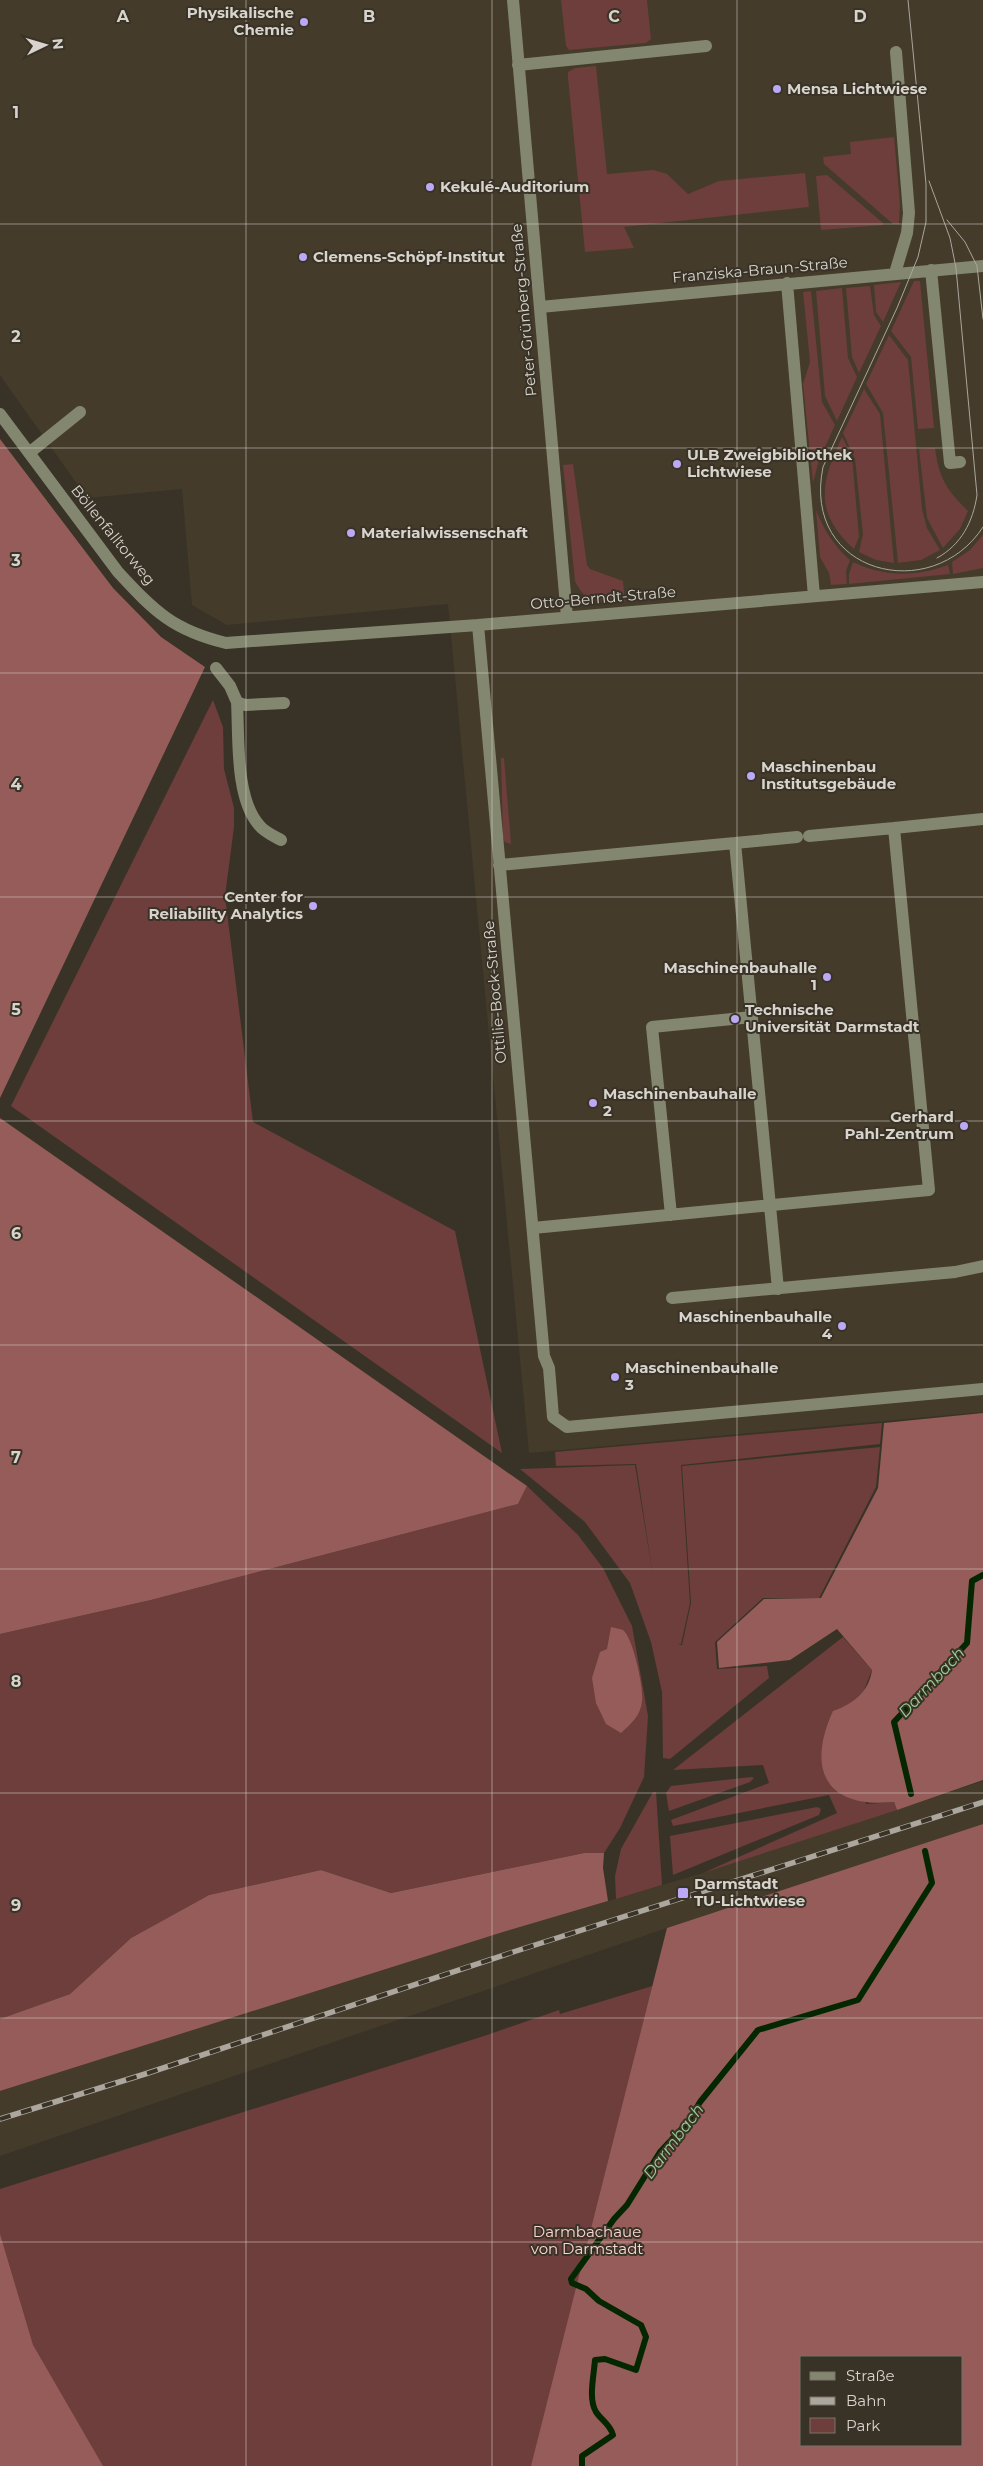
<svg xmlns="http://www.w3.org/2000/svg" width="983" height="2466" font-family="Montserrat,sans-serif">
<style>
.built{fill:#443b2a}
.green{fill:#6d3e3b}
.forest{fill:#955c59;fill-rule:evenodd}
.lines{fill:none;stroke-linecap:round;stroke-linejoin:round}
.stream{stroke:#042702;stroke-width:6}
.minor{stroke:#84876f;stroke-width:12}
.tram{stroke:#aba69e;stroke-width:1}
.rail-casing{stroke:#aba69e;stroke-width:5.5}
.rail{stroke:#393327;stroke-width:4;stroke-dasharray:11;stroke-linecap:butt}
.grid{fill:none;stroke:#d8d4cd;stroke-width:1;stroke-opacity:0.55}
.poi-dot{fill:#bca9f5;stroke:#393327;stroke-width:2}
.labels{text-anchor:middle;stroke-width:4;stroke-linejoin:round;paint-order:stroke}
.poi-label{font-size:15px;font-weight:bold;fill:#d8d4cd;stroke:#393327;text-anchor:start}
.street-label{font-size:15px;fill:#d8d4cd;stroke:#393327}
.park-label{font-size:15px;fill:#fcd6d3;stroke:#393327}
.water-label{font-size:16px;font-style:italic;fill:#98d091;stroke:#393327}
.grid-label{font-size:16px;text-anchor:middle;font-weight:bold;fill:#d8d4cd;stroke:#393327;stroke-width:4;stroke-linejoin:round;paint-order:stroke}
</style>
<rect width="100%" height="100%" fill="#393327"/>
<path class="built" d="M 0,0 L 983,0 L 983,1412 L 529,1453 L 448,604 L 227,625 L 192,605 L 182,489 L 87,498 L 0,375 Z
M 983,1781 L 983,1824 L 667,1928 L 0,2156 L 0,2091 L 503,1932 L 703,1873 Z"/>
<path class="green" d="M 561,0 L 647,0 L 651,39 L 646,43 L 569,50 L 566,46 Z
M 596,66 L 607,174 L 653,170 L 667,174 L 688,194 L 719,181 L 805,173 L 809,207 L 624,227 L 634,248 L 585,252 L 568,78 L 568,72 L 575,68 Z
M 894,137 L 900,203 L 899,224 L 893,224 L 824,164 L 823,157 L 851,154 L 850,142 Z
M 827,175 L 883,223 L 883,225 L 821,230 L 816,176 Z
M 914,281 L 920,281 L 934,428 L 918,429 L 911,357 L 891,331 Z
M 901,282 L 883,322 L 876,312 L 874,285 Z
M 870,286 L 874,315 L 881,326 L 859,373 L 852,357 L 846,288 Z
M 842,288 L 848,358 L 857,377 L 837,421 L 825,396 L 816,291 Z
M 811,291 L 822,402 L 835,425 L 819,460 L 813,483 L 803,384 L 810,362 L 803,292 Z
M 889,335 L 908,360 L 922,509 L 927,528 L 940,550 L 921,560 L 898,563 L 883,413 L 866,384 Z
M 864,389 L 880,414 L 894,563 L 876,560 L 859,552 L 863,534 L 855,459 L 843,433 Z
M 842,437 L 852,456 L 859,537 L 854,549 C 813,512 821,482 842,437 Z
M 935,448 C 939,479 947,490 968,511 L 960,529 L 943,548 L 927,518 L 919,449 Z
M 573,464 L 587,565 L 590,569 L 623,581 L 625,601 C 599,603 588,607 575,581 L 563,465 Z
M 816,510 C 824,530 834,546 850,560 L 846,571 L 847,584 L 831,585 L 829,573 L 820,557 Z
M 983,535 L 983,568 L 953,574 L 952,562 L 970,550 Z
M 853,562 C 885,577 915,577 948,565 L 950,574 L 849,584 L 849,574 Z
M 213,700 L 223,727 L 224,769 L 234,808 L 234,827 L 225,896 L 253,1122 L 455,1231 L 502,1453 L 11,1106 Z
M 501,758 L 504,758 L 511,844 L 505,842 L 503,838 Z
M 882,1423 L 880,1444 L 681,1465 L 690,1603 L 681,1644 L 678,1645 L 682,1645 L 691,1603 L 682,1466 L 880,1447 L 876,1487 L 819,1598 L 763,1598 L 715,1642 L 717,1669 L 767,1666 L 769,1678 L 670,1759 L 663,1758 L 662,1692 L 651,1642 L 630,1583 L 585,1522 L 520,1469 L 635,1465 L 653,1576 L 636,1464 L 556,1466 L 555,1452 Z
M 527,1486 L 578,1535 L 603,1568 L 632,1626 L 648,1716 L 644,1777 L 620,1828 L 604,1853 L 584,1853 L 391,1893 L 321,1870 L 209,1895 L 131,1938 L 70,1994 L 0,2019 L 0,1634 L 151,1600 L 518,1504 Z
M 843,1637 L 872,1670 L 862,1695 L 845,1707 L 866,1804 L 894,1802 L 897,1810 L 703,1873 L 837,1813 L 829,1795 L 673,1826 L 671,1820 L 769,1783 L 763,1765 L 673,1770 Z
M 751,1777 L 754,1778 L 750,1782 L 669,1811 L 666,1793 L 671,1786 Z
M 653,1792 L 656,1792 L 662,1885 L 616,1899 L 615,1876 L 621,1849 Z
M 817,1807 L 821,1809 L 819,1815 L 673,1875 L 670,1836 Z
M 980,1887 L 691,2466 L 0,2466 L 0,2189 L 484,2036 L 559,2010 L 560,2014 Z"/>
<path class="forest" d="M 0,439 L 113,588 L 161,637 L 205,667 L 0,1098 Z
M 0,1118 L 527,1486 L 518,1504 L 151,1600 L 0,1634 Z
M 983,1413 L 983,1780 L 897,1810 L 894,1802 C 826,1809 806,1770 833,1711 C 853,1704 869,1692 872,1670 L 837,1629 L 790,1660 L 719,1668 L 717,1642 L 764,1599 L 821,1598 L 878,1488 L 884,1423 Z
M 611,1627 C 615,1628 620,1629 623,1630 C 633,1637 644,1689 642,1701 C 641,1715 631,1724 621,1733 L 606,1724 L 596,1703 L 592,1678 L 600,1652 L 607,1649 Z
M 983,1824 L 983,2466 L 531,2466 L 667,1928 ZM 802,2357 L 962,2357 L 962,2445 L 802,2445 Z
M 584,1853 L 604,1853 L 603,1868 L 608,1901 L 503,1932 L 0,2091 L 0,2019 L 70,1994 L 131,1938 L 209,1895 L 321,1870 L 391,1893 Z
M 0,2234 L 33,2345 L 103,2466 L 0,2466 Z"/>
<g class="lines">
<path class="stream" d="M 911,1794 L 894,1722 L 967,1643 L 972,1581 L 983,1575
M 582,2466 L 582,2456 L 613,2435 C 610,2424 602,2421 596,2412 C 588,2399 594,2375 595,2360 L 605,2359 L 636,2370 L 646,2337 L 641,2325 L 599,2301 L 586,2289 L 572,2283 L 571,2279 L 614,2219 L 627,2205 L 660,2152 L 688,2122 L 700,2102 L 758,2030 L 858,2000 L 932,1883 L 925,1851"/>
<path class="minor" d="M 513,0 L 567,617
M 518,65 L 706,46
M 931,270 L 950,463 L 960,462
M 895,273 L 907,233 L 909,213 L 896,52
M 787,283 L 814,596
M 540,307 L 983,266
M 0,414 L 118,572 C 155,612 173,630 226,643 L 478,625 L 983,582
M 29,453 L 80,412
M 478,625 L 544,1356 L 549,1368 L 553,1417 L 567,1427 L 983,1389
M 216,668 L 230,686 L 237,702 L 245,705 L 284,703
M 237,702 C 239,737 235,798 259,825 C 264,832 274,836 281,840
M 809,836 L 894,828
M 735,843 L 797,837
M 499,865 L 735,843 L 778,1289
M 671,1215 L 652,1027 L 752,1017
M 533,1228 L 929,1190 L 894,828 L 983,819
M 672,1298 L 955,1272 L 983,1266"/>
<path class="tram" d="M 908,0 L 926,184 L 926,222 L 918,257 L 897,308 L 823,467 C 801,574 932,606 983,527
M 929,181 L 950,238 L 956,268 L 977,495 C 973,522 961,545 937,558
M 947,220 L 965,242 L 977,266 L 983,319"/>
<defs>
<path id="rail" d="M 0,2119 L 145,2074 L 510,1953 L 983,1802"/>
</defs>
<use href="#rail" class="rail-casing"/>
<use href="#rail" class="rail"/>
</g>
<path class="grid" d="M 246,0 L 246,2466M 492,0 L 492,2466M 737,0 L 737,2466M 0,224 L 983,224M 0,448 L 983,448M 0,673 L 983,673M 0,897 L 983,897M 0,1121 L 983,1121M 0,1345 L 983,1345M 0,1569 L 983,1569M 0,1793 L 983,1793M 0,2018 L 983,2018M 0,2242 L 983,2242"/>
<g class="poi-dot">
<circle cx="304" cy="22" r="5"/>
<circle cx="777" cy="89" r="5"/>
<circle cx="430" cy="187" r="5"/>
<circle cx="303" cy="257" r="5"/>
<circle cx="677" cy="464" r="5"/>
<circle cx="351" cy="533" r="5"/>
<circle cx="751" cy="776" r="5"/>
<circle cx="313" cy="906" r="5"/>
<circle cx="827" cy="977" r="5"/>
<circle cx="735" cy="1019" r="5"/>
<circle cx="593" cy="1103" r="5"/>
<circle cx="964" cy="1126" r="5"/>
<circle cx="842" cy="1326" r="5"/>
<circle cx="615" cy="1377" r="5"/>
<rect x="677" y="1887" width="12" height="12" rx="2.5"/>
</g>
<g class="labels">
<g class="poi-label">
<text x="294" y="18" text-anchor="end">Physikalische<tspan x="294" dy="17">Chemie</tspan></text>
<text x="787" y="94">Mensa Lichtwiese</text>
<text x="440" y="192">Kekulé-Auditorium</text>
<text x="313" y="262">Clemens-Schöpf-Institut</text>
<text x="687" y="460">ULB Zweigbibliothek<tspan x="687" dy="17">Lichtwiese</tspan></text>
<text x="361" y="538">Materialwissenschaft</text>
<text x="761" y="772">Maschinenbau<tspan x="761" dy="17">Institutsgebäude</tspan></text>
<text x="303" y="902" text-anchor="end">Center for<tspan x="303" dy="17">Reliability Analytics</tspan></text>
<text x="817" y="973" text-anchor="end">Maschinenbauhalle<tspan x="817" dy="17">1</tspan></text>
<text x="745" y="1015">Technische<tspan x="745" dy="17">Universität Darmstadt</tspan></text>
<text x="603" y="1099">Maschinenbauhalle<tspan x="603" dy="17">2</tspan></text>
<text x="954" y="1122" text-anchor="end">Gerhard<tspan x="954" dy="17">Pahl-Zentrum</tspan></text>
<text x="832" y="1322" text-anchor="end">Maschinenbauhalle<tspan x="832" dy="17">4</tspan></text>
<text x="625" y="1373">Maschinenbauhalle<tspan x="625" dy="17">3</tspan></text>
<text x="694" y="1889">Darmstadt<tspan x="694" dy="17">TU-Lichtwiese</tspan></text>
</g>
<g class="street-label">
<text transform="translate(760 270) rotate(-5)" y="5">Franziska-Braun-Straße</text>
<text transform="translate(524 310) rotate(-95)" y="5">Peter-Grünberg-Straße</text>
<text transform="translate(113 535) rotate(51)" y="5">Böllenfalltorweg</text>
<text transform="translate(603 598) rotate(-5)" y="5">Otto-Berndt-Straße</text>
<text transform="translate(495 992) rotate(-95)" y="5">Ottilie-Bock-Straße</text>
</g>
<g class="park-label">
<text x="587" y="2237">Darmbachaue<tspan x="587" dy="17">von Darmstadt</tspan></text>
</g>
<g class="water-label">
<text transform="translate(931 1682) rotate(-47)" y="6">Darmbach</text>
<text transform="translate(673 2141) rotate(-53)" y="6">Darmbach</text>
</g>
</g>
<g class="grid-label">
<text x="123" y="22">A</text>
<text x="369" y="22">B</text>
<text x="614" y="22">C</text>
<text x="860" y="22">D</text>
<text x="16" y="118">1</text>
<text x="16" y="342">2</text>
<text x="16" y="566">3</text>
<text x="16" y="790">4</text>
<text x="16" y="1015">5</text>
<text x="16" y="1239">6</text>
<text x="16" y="1463">7</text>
<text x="16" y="1687">8</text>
<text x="16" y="1911">9</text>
</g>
<rect x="800" y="2356" width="162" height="90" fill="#393327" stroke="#797369"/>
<rect x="810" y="2372" width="25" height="8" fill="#84876f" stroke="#797369"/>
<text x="846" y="2381" font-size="15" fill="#d8d4cd">Straße</text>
<rect x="810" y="2397" width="25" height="8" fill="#aba69e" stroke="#797369"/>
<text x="846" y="2406" font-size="15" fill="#d8d4cd">Bahn</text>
<rect x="810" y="2418" width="25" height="15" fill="#6d3e3b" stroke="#797369"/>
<text x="846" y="2431" font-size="15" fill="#d8d4cd">Park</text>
<g transform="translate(45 45) rotate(85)" stroke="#393327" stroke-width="4" paint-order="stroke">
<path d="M0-4L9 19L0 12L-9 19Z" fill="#d8d4cd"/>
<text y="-8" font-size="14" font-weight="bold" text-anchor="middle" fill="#d8d4cd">N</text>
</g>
</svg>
